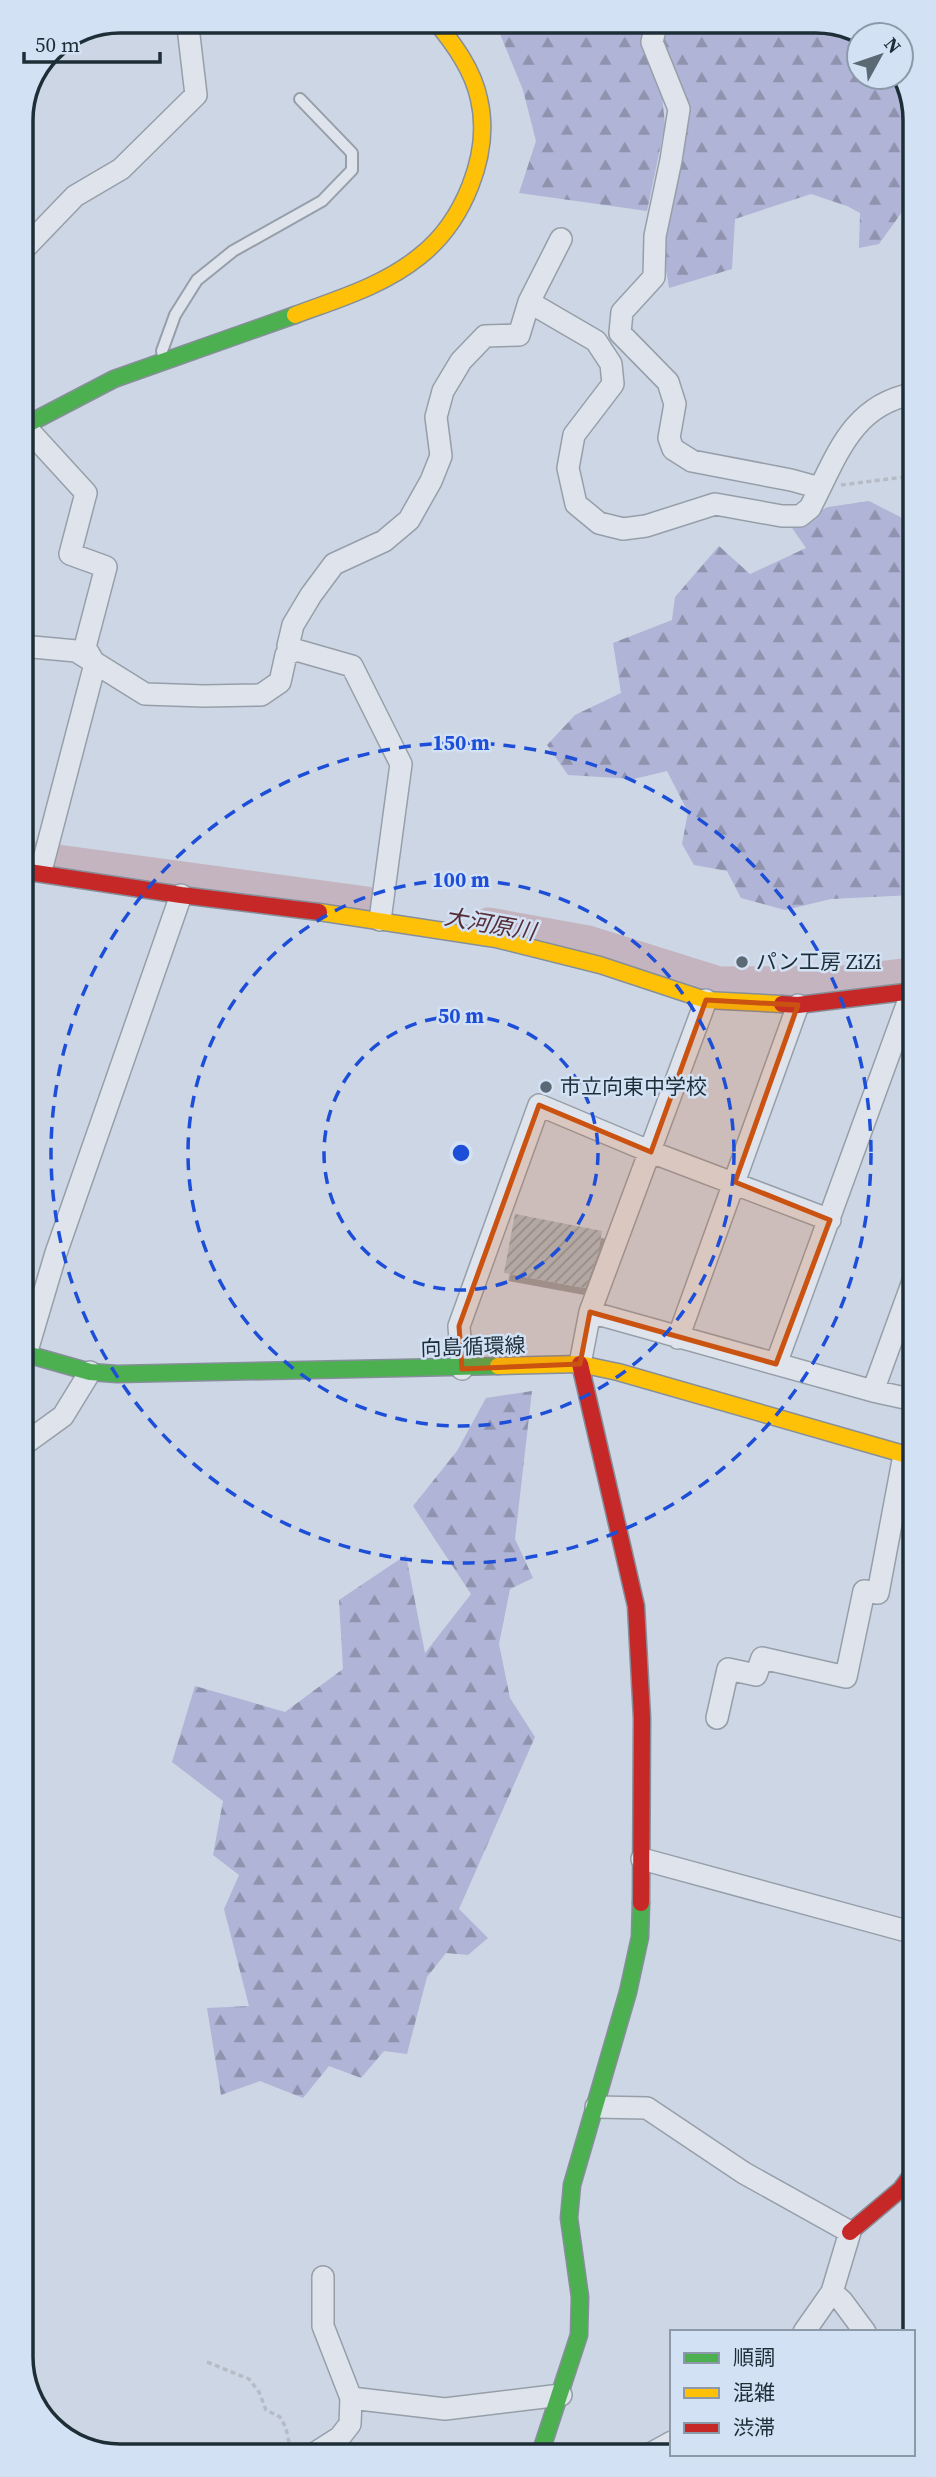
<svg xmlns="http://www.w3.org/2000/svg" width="936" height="2477" font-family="'Source Serif 4','Noto Sans JP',serif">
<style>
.forest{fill:url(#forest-firs)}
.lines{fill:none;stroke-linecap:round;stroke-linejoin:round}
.river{stroke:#c4b4c0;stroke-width:33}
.building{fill:url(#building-hatch);filter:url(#shadow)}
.lane-casing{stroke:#969fa9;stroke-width:14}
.street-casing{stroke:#969fa9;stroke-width:24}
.fast-casing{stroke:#868f99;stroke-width:19}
.slow-casing{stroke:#868f99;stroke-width:19}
.jam-casing{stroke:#868f99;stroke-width:19}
.path{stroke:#b5bcc5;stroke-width:3.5;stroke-dasharray:5 3.5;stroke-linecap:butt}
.lane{stroke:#dfe4ec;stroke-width:10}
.street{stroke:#dfe4ec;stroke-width:21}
.fast{stroke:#4caf50;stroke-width:16}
.slow{stroke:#ffc107;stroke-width:16}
.jam{stroke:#c62828;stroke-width:16}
.marked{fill:#ca5312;fill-opacity:0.2;stroke:#ca5312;stroke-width:5;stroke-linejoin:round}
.ring{fill:none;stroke:#1d4ed8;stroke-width:3.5;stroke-dasharray:12 9}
.poi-dot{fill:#5b6974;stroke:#d3e1f5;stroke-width:2.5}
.labels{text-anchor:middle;stroke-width:5;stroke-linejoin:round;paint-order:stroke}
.poi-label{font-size:21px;fill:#1e2e37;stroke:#d3e1f5;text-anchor:start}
.street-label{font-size:21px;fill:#1e2e37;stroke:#d3e1f5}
.water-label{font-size:23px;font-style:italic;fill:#572e36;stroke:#d3e1f5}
.rim{fill:none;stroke:#1e2e37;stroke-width:3.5}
.centre{fill:#1d4ed8;stroke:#d3e1f5;stroke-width:3.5}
.ring-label{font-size:21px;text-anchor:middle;font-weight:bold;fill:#1d4ed8;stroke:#d3e1f5;stroke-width:5;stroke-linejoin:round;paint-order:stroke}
</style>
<defs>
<pattern id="forest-firs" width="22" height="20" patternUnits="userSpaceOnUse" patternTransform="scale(1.75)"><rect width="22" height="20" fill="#b0b4d6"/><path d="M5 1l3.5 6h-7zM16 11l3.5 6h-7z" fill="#8f93ae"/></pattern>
<pattern id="building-hatch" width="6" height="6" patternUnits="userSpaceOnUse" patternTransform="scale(1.75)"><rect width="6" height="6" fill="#aebdc7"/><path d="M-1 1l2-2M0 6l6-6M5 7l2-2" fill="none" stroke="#8d9aa2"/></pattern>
<filter id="shadow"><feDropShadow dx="4.5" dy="8" stdDeviation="0" flood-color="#0004"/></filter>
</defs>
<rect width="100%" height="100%" fill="#cdd6e4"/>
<path class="forest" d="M 470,21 L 645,21 L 642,34 L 661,85 L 665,125 L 647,211 L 519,193 L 536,141 L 523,90 L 498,29 L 478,28 Z
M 667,21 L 754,21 L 791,32 L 835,26 L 859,35 L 859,77 L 900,77 L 912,94 L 912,198 L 879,244 L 859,248 L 860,213 L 847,206 L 811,194 L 735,219 L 732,269 L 669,288 L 663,250 L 675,180 L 688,126 L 687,100 L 660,42 Z
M 869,501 L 912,523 L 913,895 L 831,899 L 785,910 L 741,898 L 727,871 L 694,865 L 682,844 L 688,812 L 667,771 L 634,779 L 568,775 L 547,745 L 575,715 L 621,693 L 613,643 L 672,620 L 675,597 L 719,546 L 750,574 L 806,548 L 790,525 L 828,507 Z
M 532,1391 L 515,1539 L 533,1578 L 510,1589 L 499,1644 L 510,1698 L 535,1737 L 459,1909 L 488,1938 L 468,1955 L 446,1953 L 427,1977 L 407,2054 L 384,2051 L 361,2078 L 329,2066 L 303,2098 L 260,2081 L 221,2095 L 207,2008 L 249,2006 L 224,1909 L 239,1875 L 213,1855 L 223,1801 L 172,1762 L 195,1686 L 285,1712 L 343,1669 L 339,1600 L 406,1555 L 425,1653 L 471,1594 L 413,1506 L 457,1451 L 486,1398 Z"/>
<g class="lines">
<path class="river" d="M 28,857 L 367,903
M 489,924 L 588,942 L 719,983 L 844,982 L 913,974"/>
</g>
<path class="building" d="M 515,1214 L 602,1231 L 598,1253 L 585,1288 L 504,1273 Z"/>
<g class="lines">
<defs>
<path id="lane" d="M 163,356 L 162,351 L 175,315 L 197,280 L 233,251 L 322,201 L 352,170 L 352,153 L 300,99"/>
<path id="street" d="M 657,21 L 652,42 L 679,109 L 671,160 L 655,236 L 654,277 L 622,312 L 620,333 L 668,382 L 675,404 L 669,438 L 673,449 L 692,461 L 791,480 L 820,488
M 21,252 L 75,196 L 121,169 L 196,95 L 188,27
M 529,302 L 596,341 L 611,364 L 613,384 L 574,435 L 568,468 L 576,504 L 599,523 L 623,529 L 646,526 L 715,504 L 782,516 L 800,516 L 810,508 C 836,459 850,406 912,394
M 22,423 L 86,493 L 70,554 L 106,567 L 85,647 L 95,664 L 43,863
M 22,646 L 76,651 L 145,694 L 204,696 L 261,695 L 280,682 L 286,655 L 296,650 L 352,666 L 401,764 L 380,920
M 291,651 L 288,646 L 293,625 L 311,595 L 334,564 L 384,541 L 409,520 L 431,481 L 441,456 L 436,417 L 443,391 L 461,361 L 485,336 L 519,335 L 529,302 L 561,239
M 590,1312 L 873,1391 L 914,1400
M 678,1338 L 798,1005
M 26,1354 L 56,1253 L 181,895
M 580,1364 L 590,1312 L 706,1000
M 776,1364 L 912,991
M 462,1369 L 459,1326 L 539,1105 L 651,1152 L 830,1220
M 873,1391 L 913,1281
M 23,1445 L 63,1416 L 90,1372
M 717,1718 L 728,1669 L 756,1675 L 762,1658 L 846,1677 L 864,1591 L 878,1593 L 904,1455
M 642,1859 L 914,1933
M 596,2107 L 647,2108 L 744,2173 L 850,2232 L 832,2292 L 804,2332
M 323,2277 L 323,2326 L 351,2398
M 832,2292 L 842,2301 L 865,2332
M 652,2453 L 672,2442
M 312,2455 L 340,2437 L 350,2424 L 351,2398 L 445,2409 L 561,2395"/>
<path id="fast" d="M 22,427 L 114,379 L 295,315
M 23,1353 L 90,1372 L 117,1374 L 498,1366
M 540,2454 L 579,2335 L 580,2297 L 569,2218 L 572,2185 L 628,1992 L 640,1937 L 641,1903"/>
<path id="slow" d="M 295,315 C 338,299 383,286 420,256 C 463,222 492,154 479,99 C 473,70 454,44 435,21
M 319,912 L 496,939 L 600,965 L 706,1000 L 782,1004
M 498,1366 L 580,1364 L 618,1372 L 914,1457"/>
<path id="jam" d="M 22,871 L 181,895 L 319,912
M 782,1004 L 798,1005 L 913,991
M 580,1364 L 636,1606 L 642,1718 L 641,1903
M 850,2232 L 901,2189 L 915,2170"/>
</defs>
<use href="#lane" class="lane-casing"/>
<use href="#street" class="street-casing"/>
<use href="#fast" class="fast-casing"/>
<use href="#slow" class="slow-casing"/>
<use href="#jam" class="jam-casing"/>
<path class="path" d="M 841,485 L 912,476
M 207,2362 L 249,2379 L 259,2392 L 266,2410 L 280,2417 L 286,2428 L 289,2443 L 294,2451"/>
<use href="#lane" class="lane"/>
<use href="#street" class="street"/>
<use href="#fast" class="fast"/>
<use href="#slow" class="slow"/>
<use href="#jam" class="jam"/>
</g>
<path class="marked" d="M 706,1000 L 798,1005 L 735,1182 L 830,1220 L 776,1364 L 590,1312 L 580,1364 L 462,1369 L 459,1326 L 539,1105 L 651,1152 Z"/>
<g class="ring">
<circle cx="461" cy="1153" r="137"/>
<circle cx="461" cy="1153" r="273"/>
<circle cx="461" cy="1153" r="410"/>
</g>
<g class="poi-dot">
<circle cx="742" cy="962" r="7"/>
<circle cx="546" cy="1087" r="7"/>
</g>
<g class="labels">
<g class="poi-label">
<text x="756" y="969">パン工房 ZiZi</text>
<text x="560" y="1094">市立向東中学校</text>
</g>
<g class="street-label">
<text transform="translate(473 1347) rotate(-2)" y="7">向島循環線</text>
</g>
<g class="water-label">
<text transform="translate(490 924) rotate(10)" y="8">大河原川</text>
</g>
</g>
<path d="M0 0H936V2477H0ZM120 33H816A87 87 0 0 1 903 120V2357A87 87 0 0 1 816 2444H120A87 87 0 0 1 33 2357V120A87 87 0 0 1 120 33Z" fill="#d3e1f5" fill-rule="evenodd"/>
<path class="rim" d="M120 33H816A87 87 0 0 1 903 120V2357A87 87 0 0 1 816 2444H120A87 87 0 0 1 33 2357V120A87 87 0 0 1 120 33Z"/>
<circle cx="461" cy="1153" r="10" class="centre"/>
<g class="ring-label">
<text x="461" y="750">150 m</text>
<text x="461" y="887">100 m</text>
<text x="461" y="1023">50 m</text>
</g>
<rect x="670" y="2330" width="245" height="126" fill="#d3e1f5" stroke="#8b99a9" stroke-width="2"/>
<rect x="684" y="2353" width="35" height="10" fill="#4caf50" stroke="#8b99a9" stroke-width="2"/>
<text x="733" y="2365" font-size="21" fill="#1e2e37">順調</text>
<rect x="684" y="2388" width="35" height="10" fill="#ffc107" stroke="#8b99a9" stroke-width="2"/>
<text x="733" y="2400" font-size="21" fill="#1e2e37">混雑</text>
<rect x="684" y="2423" width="35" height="10" fill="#c62828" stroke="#8b99a9" stroke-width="2"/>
<text x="733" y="2435" font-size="21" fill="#1e2e37">渋滞</text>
<g transform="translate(880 56) rotate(50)"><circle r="33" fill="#d3e1f5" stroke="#8b99a9" stroke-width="2"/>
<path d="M0-5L12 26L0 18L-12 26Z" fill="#5b6974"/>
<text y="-10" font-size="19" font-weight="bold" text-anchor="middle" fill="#1e2e37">N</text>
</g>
<path d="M24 52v10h136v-10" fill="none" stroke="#1e2e37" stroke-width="3.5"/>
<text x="35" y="52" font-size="21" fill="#1e2e37" stroke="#d3e1f5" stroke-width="5" paint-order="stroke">50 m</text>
</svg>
